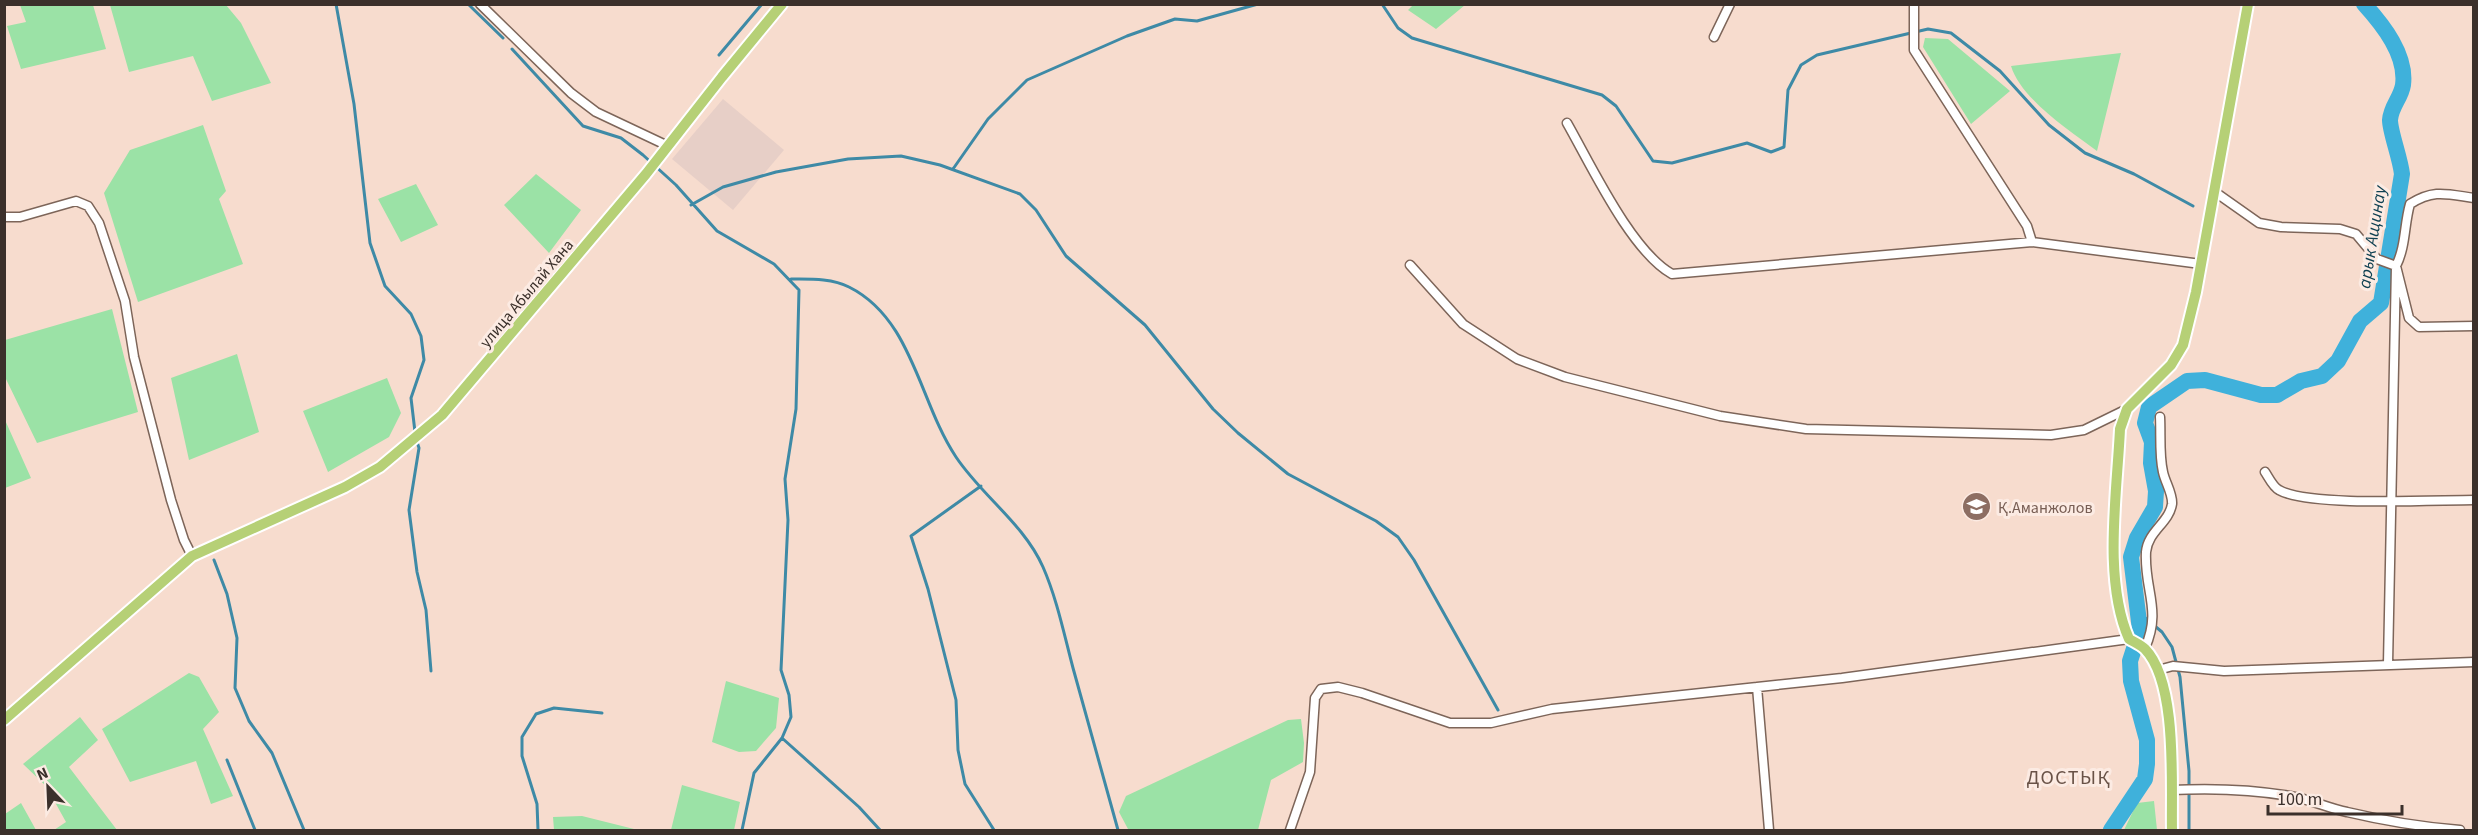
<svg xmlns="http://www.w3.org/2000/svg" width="2478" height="835" font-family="'Source Sans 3',sans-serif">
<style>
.industrial{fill:#e7cfc7}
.green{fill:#9be2a6}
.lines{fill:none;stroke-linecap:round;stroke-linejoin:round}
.stream{stroke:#3e8aa6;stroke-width:3}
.river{stroke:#3fb1db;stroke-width:16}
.minor-casing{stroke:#7d6559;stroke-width:11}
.major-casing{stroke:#fff;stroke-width:14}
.minor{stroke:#fff;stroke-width:8}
.major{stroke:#b6d076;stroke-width:10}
.labels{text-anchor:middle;stroke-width:6;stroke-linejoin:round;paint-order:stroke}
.street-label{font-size:16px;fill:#3b302b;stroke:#fcebe3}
.education-label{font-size:16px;fill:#785e54;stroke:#fcebe3;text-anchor:start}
.water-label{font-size:18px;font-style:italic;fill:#104152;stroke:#fcebe3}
.quarter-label{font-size:20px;letter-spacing:1.5px;fill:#695247;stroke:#fcebe3}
</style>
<rect width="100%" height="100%" fill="#f7dcce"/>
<path class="industrial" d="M 723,99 L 784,150 L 733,210 L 672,159 Z"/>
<path class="green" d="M 20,5 L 93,5 L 106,49 L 21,69 L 7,26 L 26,22 Z
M 156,5 L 226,5 L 241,23 L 271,83 L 212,101 L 193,56 L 129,72 L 110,5 Z
M 1413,5 L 1413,4 L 1465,5 L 1436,29 L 1408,10 Z
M 1925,38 L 1948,39 L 2010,91 L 1971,124 L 1923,47 Z
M 2121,53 L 2097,151 C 2070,131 2021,99 2011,66 Z
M 203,125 L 226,191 L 219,199 L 243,264 L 138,302 L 104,193 L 130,150 Z
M 536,174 L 581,210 L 549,253 L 504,205 Z
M 416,184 L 438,225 L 401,242 L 378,199 Z
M 112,309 L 138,412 L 37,443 L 5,377 L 5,340 Z
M 237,354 L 259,432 L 189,460 L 171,378 Z
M 387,378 L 401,413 L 389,437 L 328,472 L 303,411 Z
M 5,420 L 31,478 L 5,488 L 4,488 Z
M 189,673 L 199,677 L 219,712 L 203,729 L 233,796 L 211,804 L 196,761 L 130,782 L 102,729 Z
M 726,681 L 779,698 L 776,728 L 756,751 L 739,752 L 712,742 Z
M 80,717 L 98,740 L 69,767 L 117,830 L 54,830 L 66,822 L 46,786 L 23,764 Z
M 1301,719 L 1304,743 L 1303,762 L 1271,780 L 1258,830 L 1128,829 L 1119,812 L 1126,796 L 1288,720 Z
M 682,785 L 740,802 L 734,830 L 671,830 Z
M 2154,801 L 2157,830 L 2124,830 L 2137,803 Z
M 21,803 L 36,830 L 5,830 L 5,814 Z
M 582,816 L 638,830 L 554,830 L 553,817 Z"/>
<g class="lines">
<path class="stream" d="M 336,4 L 354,104 L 370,243 L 385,286 L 411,314 L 421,336 L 424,360 L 411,398 L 415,432
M 468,4 L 503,38
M 1262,4 L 1302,4
M 1382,4 L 1398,28 L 1412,38 L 1602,95 L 1616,106 L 1653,161 L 1672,163 L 1747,143 L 1771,152 L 1784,147 L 1788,90 L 1801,65 L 1817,55 L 1928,29 L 1951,33 L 2000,71 L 2049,125 L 2085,153 L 2134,174 L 2193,206
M 512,49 L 583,126 L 621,138 L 643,155 L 676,185 L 717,231 L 774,264 L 799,290 L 796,409 L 785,479 L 788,520 L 781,670 L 789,695 L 791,717 L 782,738 L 754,773 L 742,830
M 719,55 L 762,4
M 953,169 L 988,119 L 1027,80 L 1127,36 L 1175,19 L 1197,21 L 1258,4
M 691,205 L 723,187 L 776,172 L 848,159 L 901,156 L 940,165 L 1020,194 L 1036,210 L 1066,256 L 1145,325 L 1213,409 L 1238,433 L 1288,474 L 1376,521 L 1398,537 L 1414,560 L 1498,710
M 791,279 C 810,279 832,278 849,287 C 913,319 919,402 956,457 C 982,496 1024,524 1043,567 C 1057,599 1064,634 1073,668 C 1088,722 1103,776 1118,830
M 416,439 L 419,448 L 409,510 L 417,572 L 426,610 L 431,671
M 981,486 L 911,536 L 928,589 L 956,700 L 958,750 L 965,784 L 994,830
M 214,560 L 227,594 L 237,638 L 235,688 L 249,721 L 272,753 L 304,830
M 2138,612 L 2162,632 L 2172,647 L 2180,677 L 2189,771 L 2189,830
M 782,738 L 859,807 L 880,830
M 227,760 L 255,830
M 538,830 L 537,804 L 522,756 L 522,737 L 536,714 L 554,708 L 602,713"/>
<path class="river" d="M 2111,830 L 2145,779 L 2147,764 L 2147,740 L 2131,681 L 2130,661 L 2140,630 L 2131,557 L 2137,538 L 2155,507 L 2156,491 L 2151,463 L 2152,442 L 2145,423 L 2149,407 L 2187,381 L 2205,380 L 2261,395 L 2277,395 L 2301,381 L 2322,376 L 2338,361 L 2360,321 L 2381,303 L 2402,174 C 2400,157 2390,132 2390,120 C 2391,106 2401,98 2403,85 C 2407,55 2383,25 2364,4"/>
<defs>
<path id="minor" d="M 480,4 L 571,93 L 596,112 L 668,146
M 1914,4 L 1914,50 L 2027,226 L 2032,242
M 1714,37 L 1730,4
M 1567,123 C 1591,165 1631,251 1672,274 L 2032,242 L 2201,264
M 2215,192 L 2259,223 L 2281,227 L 2340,229 L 2356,234 L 2377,259 L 2396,266 L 2409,318 L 2419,327 L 2474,326
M 4,217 L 20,217 L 76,201 L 88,206 L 99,223 L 125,301 L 134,357 L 171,500 L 184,540 L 192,556
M 1410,265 L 1463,324 L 1517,359 L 1565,377 L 1720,416 L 1806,429 L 2051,435 L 2084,430 L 2127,409
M 2265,472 C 2269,478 2273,487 2279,490 C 2308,507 2434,500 2474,500
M 2145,648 C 2162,610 2144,590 2146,552 C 2148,531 2169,523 2172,504 C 2173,494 2165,482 2163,472 C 2159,455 2161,434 2160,417
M 2388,664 L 2396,266 C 2406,246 2404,225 2410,204 C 2434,189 2446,194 2474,198
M 2158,670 L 2173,666 L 2224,671 L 2474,662
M 1757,687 L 1769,830
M 2171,790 C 2211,788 2250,789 2290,796 C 2309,799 2328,808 2347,812 C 2385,821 2421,827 2460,830
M 1290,830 L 1310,772 L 1315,698 L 1321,689 L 1338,687 L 1362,693 L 1450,723 L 1491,723 L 1552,709 L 1842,678 L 2129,639"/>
<path id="major" d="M 4,720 L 192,556 L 345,487 L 380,467 L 442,415 L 646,174 L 722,77 L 782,4
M 2172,830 C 2171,785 2178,683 2145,649 C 2141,645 2134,642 2129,639 C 2103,580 2117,494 2120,429 L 2127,409 L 2171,365 L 2183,345 L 2196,292 L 2248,4"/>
</defs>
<use href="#minor" class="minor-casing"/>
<use href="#major" class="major-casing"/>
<use href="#minor" class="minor"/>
<use href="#major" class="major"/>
</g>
<defs>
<symbol id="school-disc" viewBox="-11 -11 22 22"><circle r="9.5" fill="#8d6e63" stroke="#fcebe3"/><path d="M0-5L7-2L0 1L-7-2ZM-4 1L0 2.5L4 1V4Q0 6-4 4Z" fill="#fff"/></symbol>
</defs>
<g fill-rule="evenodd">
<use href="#school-disc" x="1960" y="490" width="33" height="33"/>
</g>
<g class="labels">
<g class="street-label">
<text transform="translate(526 293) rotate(-50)" y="6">улица Абылай Хана</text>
</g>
<g class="education-label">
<text x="1998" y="513">Қ.Аманжолов</text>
</g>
<g class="water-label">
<text transform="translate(2372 237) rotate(-81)" y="6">арык Ащинау</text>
</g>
<g class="quarter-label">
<text x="2069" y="784">ДОСТЫҚ</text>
</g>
</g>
<rect width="2478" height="835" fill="none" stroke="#3b302b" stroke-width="12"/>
<g transform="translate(48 787) rotate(337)" stroke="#fcebe3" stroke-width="4.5" paint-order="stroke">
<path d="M0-4.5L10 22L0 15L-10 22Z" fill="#3b302b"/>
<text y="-9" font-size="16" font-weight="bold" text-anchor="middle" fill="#3b302b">N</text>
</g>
<path d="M2268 805v9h134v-9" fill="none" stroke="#3b302b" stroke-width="3"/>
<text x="2277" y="805" font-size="18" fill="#3b302b" stroke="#fcebe3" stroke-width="4.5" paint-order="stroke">100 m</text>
</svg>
